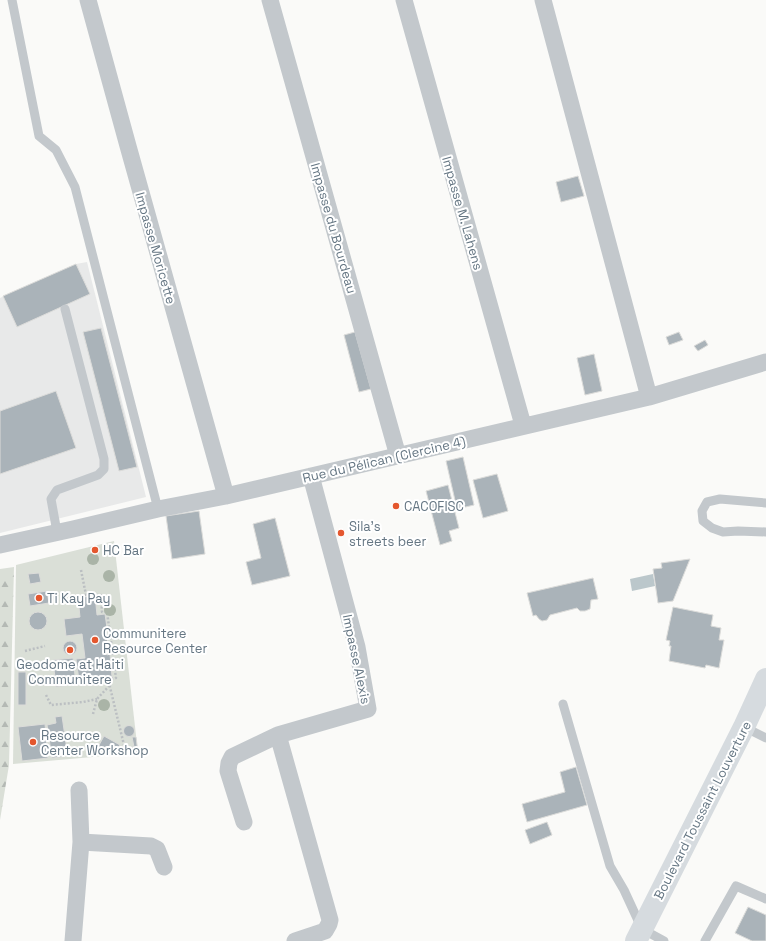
<svg xmlns="http://www.w3.org/2000/svg" width="766" height="941" font-family="'Space Grotesk',sans-serif">
<style>
.built{fill:#e8e9e9}
.forest{fill:url(#forest-firs)}
.park{fill:#dadfd7}
.water{fill:#bbc7cb}
.building{fill:#aab3b9;stroke:#dcdcda}
.lines{fill:none;stroke-linecap:round;stroke-linejoin:round}
.path{stroke:#bbbfc2;stroke-width:2.5;stroke-dasharray:2 2;stroke-linecap:butt}
.service{stroke:#c3c8cc;stroke-width:9}
.minor{stroke:#c3c8cc;stroke-width:17}
.secondary{stroke:#d6dbdf;stroke-width:22}
.tree{fill:#aab4a7}
.poi-dot{fill:#e4572e;stroke:#fff;stroke-width:1.5}
.labels{text-anchor:middle;stroke-width:4;stroke-linejoin:round;paint-order:stroke}
.street-label{font-size:13px;fill:#657683;stroke:#fff}
.poi-label{font-size:13px;fill:#657683;stroke:#fff;text-anchor:start}
</style>
<defs>
<pattern id="forest-firs" width="22" height="20" patternUnits="userSpaceOnUse"><rect width="22" height="20" fill="#dadfd7"/><path d="M5 1l3.5 6h-7zM16 11l3.5 6h-7z" fill="#b4b9b4"/></pattern>
</defs>
<rect width="100%" height="100%" fill="#fafaf8"/>
<path class="built" d="M 87,262 L 146,497 L 0,533 L 0,298 L 76,264 Z"/>
<path class="forest" d="M 14,567 L 9,765 L 0,820 L 0,569 Z"/>
<path class="park" d="M 114,541 L 138,753 L 13,764 L 16,565 Z"/>
<path class="water" d="M 653,574 L 655,586 L 632,591 L 630,579 Z"/>
<path class="building" d="M 578,176 L 584,196 L 561,202 L 556,182 Z
M 76,264 L 90,294 L 17,327 L 3,296 Z
M 101,328 L 137,467 L 119,471 L 83,332 Z
M 355,332 L 371,389 L 359,392 L 344,335 Z
M 679,332 L 683,340 L 669,345 L 666,337 Z
M 705,340 L 708,345 L 698,351 L 694,346 Z
M 594,354 L 602,391 L 585,395 L 577,358 Z
M 56,391 L 76,448 L 0,474 L 0,411 Z
M 463,457 L 474,505 L 457,509 L 446,461 Z
M 497,474 L 508,511 L 483,518 L 473,480 Z
M 448,485 L 459,528 L 449,531 L 452,541 L 440,545 L 426,491 Z
M 199,511 L 205,554 L 172,559 L 166,516 Z
M 275,518 L 290,576 L 252,585 L 246,562 L 261,558 L 253,524 Z
M 690,559 L 673,601 L 658,603 L 653,569 L 662,568 L 661,563 Z
M 39,573 L 41,582 L 30,584 L 28,574 Z
M 593,578 L 598,599 L 591,600 L 590,609 L 585,611 L 580,611 L 577,608 L 550,615 L 547,620 L 542,621 L 539,619 L 536,615 L 533,616 L 527,593 Z
M 47,591 L 49,603 L 30,606 L 28,594 Z
M 95,595 L 97,615 L 105,614 L 107,628 L 104,628 L 104,636 L 107,636 L 108,645 L 106,645 L 107,655 L 110,654 L 112,677 L 98,679 L 97,676 L 93,676 L 94,678 L 79,680 L 76,659 L 85,658 L 82,634 L 66,636 L 64,619 L 80,617 L 78,598 Z
M 673,607 L 713,615 L 711,626 L 721,628 L 719,640 L 724,640 L 719,668 L 706,665 L 705,668 L 669,661 L 671,646 L 669,646 L 670,641 L 666,640 Z
M29 621a9 9 0 1 1 18 0a9 9 0 1 1-18 0Z
M63 648a7 7 0 1 1 14 0a7 7 0 1 1-14 0Z
M 73,658 L 76,684 L 56,687 L 53,660 Z
M 18,672 L 26,672 L 26,705 L 18,705 Z
M 62,716 L 67,750 L 62,751 L 62,757 L 52,758 L 47,725 L 56,723 L 55,717 Z
M 45,724 L 48,758 L 22,761 L 18,727 Z
M123.5 731a5.5 5.5 0 1 1 11 0a5.5 5.5 0 1 1-11 0Z
M 104,736 L 120,745 L 113,755 L 98,747 Z
M 132,737 L 136,737 L 138,753 L 132,753 L 131,747 L 134,747 Z
M 576,767 L 587,805 L 527,822 L 522,804 L 565,792 L 560,772 Z
M 547,822 L 552,835 L 530,844 L 525,830 Z
M 748,907 L 766,915 L 766,941 L 752,941 L 735,933 Z"/>
<g class="lines">
<path class="path" d="M 81,570 L 86,595 L 101,595 L 102,612 L 107,612 L 116,678 L 108,679 L 124,745
M 25,651 L 45,646
M 46,695 L 51,705 L 83,702 L 97,699
M 93,714 L 97,699 L 109,686"/>
<path class="service" d="M 12,0 L 39,136 L 56,150 L 75,187 L 158,509
M 766,503 L 720,499 L 707,502 L 702,511 L 703,521 L 712,528 L 723,532 L 738,531 L 766,532
M 57,532 L 51,499 L 57,490 L 98,475 L 104,469 L 104,459 L 65,309
M 563,704 L 610,866 L 624,890 L 642,929 L 664,941
M 744,727 L 766,738
M 705,941 L 736,886 L 766,899"/>
<path class="minor" d="M 88,0 L 128,146 L 226,496
M 270,0 L 398,456
M 404,0 L 523,425
M 543,0 L 649,397
M 0,545 L 73,529 L 158,509 L 226,496 L 649,397 L 766,362
M 244,822 L 228,771 L 229,763 L 232,757 L 278,735
M 81,842 L 151,846 L 157,849 L 164,867
M 73,941 L 81,842 L 79,790
M 295,941 L 325,931 L 329,924 L 330,920 L 278,735 L 368,709 L 357,647 L 311,476"/>
<path class="secondary" d="M 636,941 L 744,727 L 766,679"/>
</g>
<g class="tree">
<circle cx="93" cy="559" r="6"/>
<circle cx="109" cy="576" r="6"/>
<circle cx="110" cy="610" r="6"/>
<circle cx="104" cy="705" r="6"/>
</g>
<g class="poi-dot">
<circle cx="396" cy="506" r="4"/>
<circle cx="341" cy="533" r="4"/>
<circle cx="95" cy="550" r="4"/>
<circle cx="39" cy="598" r="4"/>
<circle cx="95" cy="640" r="4"/>
<circle cx="70" cy="650" r="4"/>
<circle cx="33" cy="742" r="4"/>
</g>
<g class="labels">
<g class="street-label">
<text transform="translate(463 213) rotate(74)" y="5">Impasse M. Lahens</text>
<text transform="translate(334 228) rotate(74)" y="5">Impasse du Bourdeau</text>
<text transform="translate(156 248) rotate(74)" y="5">Impasse Moricette</text>
<text transform="translate(384 459) rotate(-13)" y="5">Rue du Pélican (Clercine 4)</text>
<text transform="translate(357 659) rotate(78)" y="5">Impasse Alexis</text>
<text transform="translate(702 810) rotate(-63)" y="5">Boulevard Toussaint Louverture</text>
</g>
<g class="poi-label">
<text x="404" y="511">CACOFISC</text>
<text x="349" y="531">Sila's<tspan x="349" dy="15">streets beer</tspan></text>
<text x="103" y="555">HC Bar</text>
<text x="47" y="603">Ti Kay Pay</text>
<text x="103" y="638">Communitere<tspan x="103" dy="15">Resource Center</tspan></text>
<text x="70" y="669" text-anchor="middle">Geodome at Haiti<tspan x="70" dy="15">Communitere</tspan></text>
<text x="41" y="740">Resource<tspan x="41" dy="15">Center Workshop</tspan></text>
</g>
</g>
</svg>
